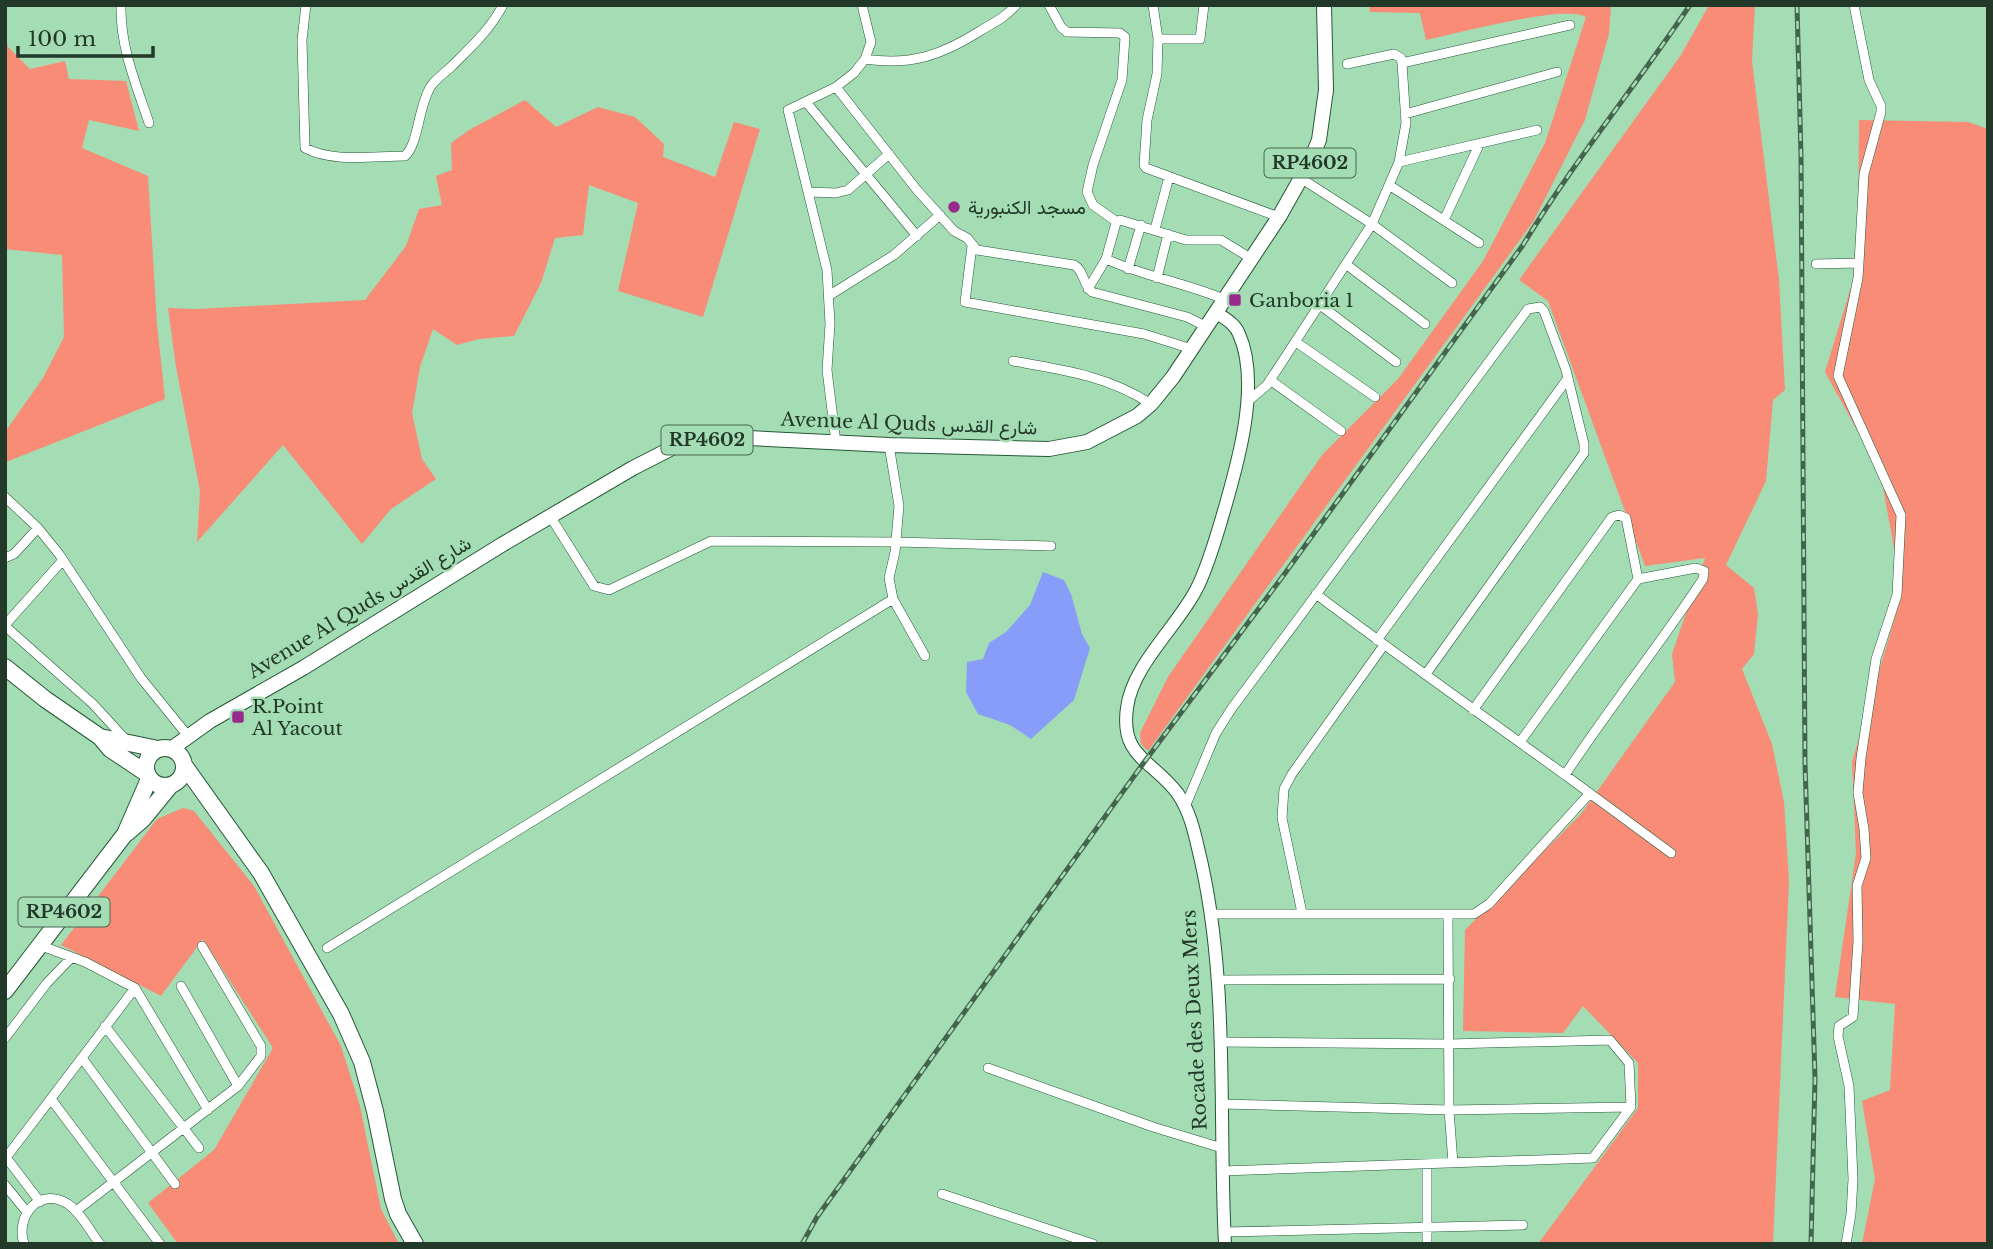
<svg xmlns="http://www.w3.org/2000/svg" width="1993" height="1249" font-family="'Libre Baskerville',Vazirmatn,serif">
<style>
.green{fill:#f88c76}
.water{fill:#889df9}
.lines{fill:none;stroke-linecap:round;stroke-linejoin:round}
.street-casing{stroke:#245836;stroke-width:10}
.secondary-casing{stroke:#245836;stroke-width:14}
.primary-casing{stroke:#245836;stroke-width:16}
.highway-casing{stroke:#245836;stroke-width:18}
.street{stroke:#fff;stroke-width:9}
.secondary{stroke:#fff;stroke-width:12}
.primary{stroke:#fff;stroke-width:14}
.highway{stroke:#fff;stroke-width:16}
.rail-casing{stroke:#45644e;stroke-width:5}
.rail{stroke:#a4dcb3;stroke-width:2.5;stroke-dasharray:8;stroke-linecap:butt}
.poi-dot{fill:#972a8b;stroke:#a4dcb3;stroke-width:2.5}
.labels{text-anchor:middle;stroke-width:5;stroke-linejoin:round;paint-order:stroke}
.shield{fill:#a4dcb3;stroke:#496952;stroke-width:2}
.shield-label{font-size:18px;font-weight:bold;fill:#223828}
.poi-label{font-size:19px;fill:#223828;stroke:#a4dcb3;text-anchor:start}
.street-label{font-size:19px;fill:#223828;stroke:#a4dcb3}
</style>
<rect width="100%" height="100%" fill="#a4dcb3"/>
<path class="green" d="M 1369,5 L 1611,5 L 1609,34 L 1585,120 L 1533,222 L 1148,751 L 1141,744 L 1140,733 L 1168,677 L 1322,455 L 1398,379 L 1483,261 L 1545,143 L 1586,17 C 1565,4 1455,34 1426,40 L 1420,13 L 1370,12 Z
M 1709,5 L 1755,5 L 1752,61 L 1779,280 L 1785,390 L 1773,400 L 1766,481 L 1726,565 L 1754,588 L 1758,614 L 1754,654 L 1742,669 L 1772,744 L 1784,802 L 1789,881 L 1773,1244 L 1538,1244 L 1638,1108 L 1638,1063 L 1583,1006 L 1563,1033 L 1463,1031 L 1465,930 L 1581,814 L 1675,682 L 1672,654 L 1705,558 L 1645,566 L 1548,301 L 1519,280 L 1681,55 Z
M 5,37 L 8,47 L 30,69 L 65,61 L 69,79 L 126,81 L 139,131 L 89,120 L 82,148 L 148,176 L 157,324 L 165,399 L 6,462 L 5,432 L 43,378 L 64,337 L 62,255 L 5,249 Z
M 525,100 L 556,127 L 598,107 L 635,117 L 664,144 L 663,157 L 715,177 L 734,122 L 760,129 L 703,317 L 618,291 L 638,203 L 589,185 L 583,235 L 555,238 L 541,283 L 514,336 L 479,339 L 457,345 L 433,329 L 420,367 L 412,413 L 422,459 L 436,479 L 391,509 L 362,544 L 283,445 L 197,542 L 200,491 L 176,367 L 168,308 L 197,309 L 365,300 L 406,246 L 419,209 L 442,205 L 436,176 L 452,170 L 451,143 L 469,130 Z
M 1859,120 L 1968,122 L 1988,129 L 1988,1244 L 1862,1244 L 1875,1179 L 1862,1101 L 1890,1090 L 1895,1004 L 1835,997 L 1856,853 L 1852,762 L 1899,604 L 1901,585 L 1880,472 L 1825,372 L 1858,264 Z
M 183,808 L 194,811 L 254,886 L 341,1046 L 360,1106 L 381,1209 L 399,1244 L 178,1244 L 148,1203 L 214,1150 L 273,1048 L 203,939 L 161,996 L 61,945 L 157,819 Z"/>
<path class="water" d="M 1043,572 L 1064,580 L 1071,594 L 1082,634 L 1090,648 L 1074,700 L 1031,739 L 1010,725 L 978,714 L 966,692 L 967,662 L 983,659 L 989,643 L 1006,632 L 1030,605 Z"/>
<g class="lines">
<defs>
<path id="street" d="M 121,5 C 120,47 136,84 149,123
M 306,5 L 302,40 L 305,148 C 334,163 373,156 405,156 C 419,143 418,106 431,86 C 436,79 444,73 451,67 C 470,48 490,30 503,5
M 1049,5 L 1061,27 L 1067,32 L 1120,33 L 1125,37 L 1122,80 L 1093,165 L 1087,192 L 1093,205 L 1117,222
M 1153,5 L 1158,39
M 1204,5 L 1200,39 L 1158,39 L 1157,74 L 1147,120 L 1144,165 L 1146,168 L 1279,217
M 1854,5 L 1869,80 L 1881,106 L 1881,112 L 1864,174 L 1859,263
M 865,59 C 911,66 942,55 980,31 C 993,23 1006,17 1016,5
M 1347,64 L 1394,54 L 1401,58 L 1402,63
M 836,87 L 917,190 L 954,231 L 967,238 L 977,250 L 1074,265 C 1084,270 1083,285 1092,292 L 1187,317 L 1207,327
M 806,102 L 917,236
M 1405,114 L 1557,72
M 1399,162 L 1537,130
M 1302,179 L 1372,224 L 1452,283
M 1389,185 L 1479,243
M 809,192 L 836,193 L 848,190 L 889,154
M 1444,220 L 1480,143
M 1155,229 L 1169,177
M 972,246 L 965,302 L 1144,334 L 1192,349
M 1106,259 C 1145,277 1187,283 1226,300
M 1816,264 L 1859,263 L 1858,278 L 1838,376 L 1901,515 L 1897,595 L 1876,659 L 1861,758 L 1858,793 L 1864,829 L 1866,858 L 1857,886 L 1858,941 L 1853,1017 L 1839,1026 L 1838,1036 L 1849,1086 L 1853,1179 L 1851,1214 L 1846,1244
M 1347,265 L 1425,324
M 1128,269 L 1141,225
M 1157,278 L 1168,234
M 1088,289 L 1106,259 L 1116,223 L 1120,220 L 1186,240 L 1221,240 L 1252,259
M 830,295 L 894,255 L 940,215
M 1320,305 L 1396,362
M 1296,342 L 1375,397
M 1013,361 C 1064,370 1108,376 1151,404
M 1270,380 L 1341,431
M 1247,402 L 1267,385 L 1372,224 L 1399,162 L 1406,123 L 1402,63 L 1570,25
M 836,443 L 827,370 L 830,324 L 827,270 L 788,110 L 836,87 L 854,73 L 865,59 L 871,42 L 862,5
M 889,445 L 899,506 L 895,552 L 889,578 L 893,599 L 925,656
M 5,497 L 38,528 L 59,554 L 141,678 L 188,736
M 550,516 L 594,586 L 609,590 L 711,541 L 896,542 L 1051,546
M 5,558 L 14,554 L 38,528
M 1316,594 C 1398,656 1482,715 1565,775 C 1609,708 1659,646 1703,579 L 1704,571 L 1696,568 L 1638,579 L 1626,518 L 1619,515 L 1612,517 L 1473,710
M 5,625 L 63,560
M 5,626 L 93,704 L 126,740
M 1377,640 L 1568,378
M 1520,742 L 1638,579
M 1565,775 L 1671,853
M 1185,807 L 1216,733 L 1232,708 L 1528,309 L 1540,307 L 1544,311 L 1566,370 L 1584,444 L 1584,453 L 1426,674
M 1302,913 L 1282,818 L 1284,789 L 1292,774 L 1384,645
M 1211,914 L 1474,914 L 1489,904 L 1590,793
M 1448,916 L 1449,1110 L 1453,1163
M 39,945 L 85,962 L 135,988 L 208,1110
M 327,948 L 893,599
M 1217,980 L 1450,979
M 181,986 L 238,1086
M 105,1026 L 199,1148
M 5,1038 L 47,983 L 72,957
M 1220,1042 L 1449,1044 L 1610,1040 L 1629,1063 L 1631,1107 L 1593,1158 L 1222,1171
M 82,1058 L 175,1184
M 988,1068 L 1153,1127 L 1222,1148
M 51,1099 L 160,1244
M 1222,1104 L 1449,1110 L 1631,1107
M 5,1156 L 40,1202
M 5,1159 L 135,988
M 5,1185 L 26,1211
M 942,1194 L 1093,1244
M 76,1211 L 238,1086 L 261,1056 L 261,1046 L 202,946
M 1224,1232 L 1523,1225
M 24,1244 C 15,1216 39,1186 68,1204 C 81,1213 90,1231 100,1244
M 1427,1244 L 1427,1164"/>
<path id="secondary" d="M 1217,313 C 1226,319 1235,324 1239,334 C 1262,385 1236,470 1221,521 C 1214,544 1207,569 1196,590 C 1176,628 1132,666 1127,708 C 1120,758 1153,760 1178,794 C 1189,810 1194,830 1198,848 C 1230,977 1218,1112 1225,1244"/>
<path id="primary" d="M 171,749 L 210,721 L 303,668 L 503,544 L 633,468 L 678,445 L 712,439 L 748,438 L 889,445 L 1049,449 L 1087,442 L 1137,416 L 1151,404 L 1173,377 L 1279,217 L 1310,162 L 1319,140 L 1326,90 L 1324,5"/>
<path id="highway" d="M 5,667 L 45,699 L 100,737 L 110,749 L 146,773
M 100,737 L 158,749
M146 767a19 19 0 1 1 38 0a19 19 0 1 1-38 0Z
M 184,765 L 261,873 L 341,1014 L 362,1062 L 375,1111 L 393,1199 L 398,1214 L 415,1244
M 127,833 L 143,819 L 170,786
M 5,991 L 125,834 L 149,779"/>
</defs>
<use href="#street" class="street-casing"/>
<use href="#secondary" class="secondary-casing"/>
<use href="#primary" class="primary-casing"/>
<use href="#highway" class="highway-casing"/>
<use href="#street" class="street"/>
<use href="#secondary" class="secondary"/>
<use href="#primary" class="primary"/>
<use href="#highway" class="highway"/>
<defs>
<path id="rail" d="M 1797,5 L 1801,156 L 1805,763 L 1815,1078 L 1811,1244
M 802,1244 L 817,1217 L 1145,761 L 1283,576 L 1523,245 C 1573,162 1636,86 1690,5"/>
</defs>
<use href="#rail" class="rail-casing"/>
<use href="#rail" class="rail"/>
</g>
<g class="poi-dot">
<circle cx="954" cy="207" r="7"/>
<rect x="1228" y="293" width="14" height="14" rx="3.5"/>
<rect x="231" y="710" width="14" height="14" rx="3.5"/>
</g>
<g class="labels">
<g class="shield">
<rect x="1264.5" y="148.5" width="91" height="29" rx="5"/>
<rect x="661.5" y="425.5" width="91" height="29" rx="5"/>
<rect x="18.5" y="897.5" width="91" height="29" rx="5"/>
</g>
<g class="shield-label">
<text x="1310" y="169">RP4602</text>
<text x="707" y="446">RP4602</text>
<text x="64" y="918">RP4602</text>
</g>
<g class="poi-label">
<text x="968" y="214">مسجد الكنبورية</text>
<text x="1249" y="307">Ganboria 1</text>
<text x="252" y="713">R.Point<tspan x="252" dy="22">Al Yacout</tspan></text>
</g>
<g class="street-label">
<text transform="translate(909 423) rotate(2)" y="7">Avenue Al Quds شارع القدس</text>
<text transform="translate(359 607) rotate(-31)" y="7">Avenue Al Quds شارع القدس</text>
<text transform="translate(1194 1020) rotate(-93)" y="7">Rocade des Deux Mers</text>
</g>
</g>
<rect width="1993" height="1249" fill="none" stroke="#223828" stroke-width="14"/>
<path d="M18 46v10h135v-10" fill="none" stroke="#223828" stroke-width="3.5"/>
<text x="28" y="46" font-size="21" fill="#223828" stroke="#a4dcb3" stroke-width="5" paint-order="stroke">100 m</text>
</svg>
